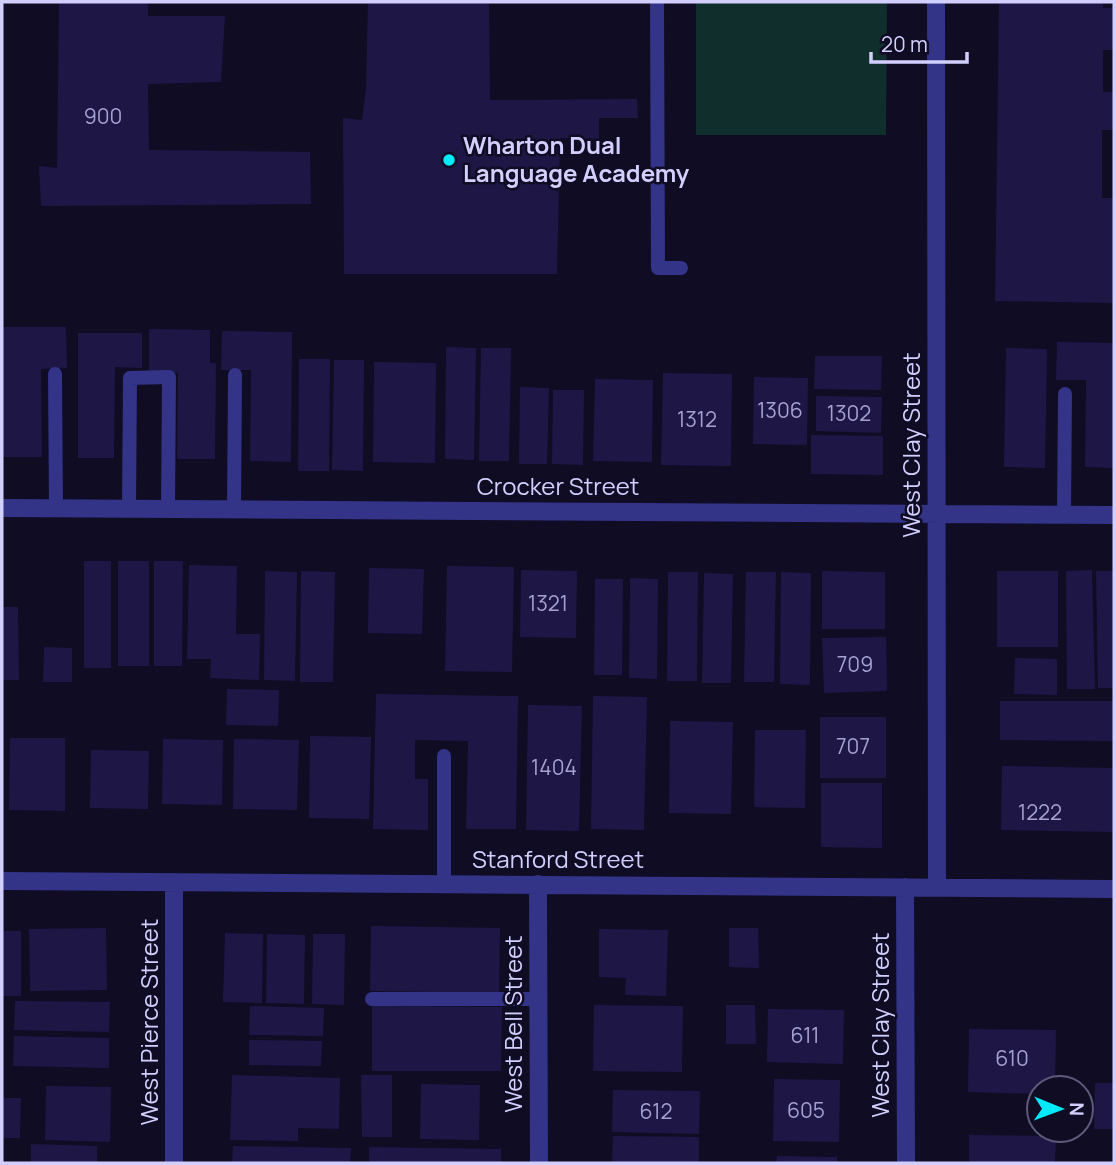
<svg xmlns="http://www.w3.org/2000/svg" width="1116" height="1165" font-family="Manrope,sans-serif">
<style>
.pitch{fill:#0f2e2c}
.building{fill:#1e1746}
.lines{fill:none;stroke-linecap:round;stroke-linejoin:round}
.service{stroke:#333387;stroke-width:14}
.minor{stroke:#333387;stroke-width:18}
.poi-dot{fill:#00eafa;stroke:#0f0c24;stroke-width:2.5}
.labels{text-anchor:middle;stroke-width:5;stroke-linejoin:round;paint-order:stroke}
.number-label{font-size:21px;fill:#a5a1d1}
.poi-label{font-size:24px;font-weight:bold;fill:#d2cfff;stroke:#0f0c24;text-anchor:start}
.street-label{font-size:24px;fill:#d2cfff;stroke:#0f0c24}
</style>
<rect width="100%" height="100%" fill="#0f0c24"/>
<path class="pitch" d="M 696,2 L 887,2 L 886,135 L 696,135 Z"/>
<path class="building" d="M 59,2 L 148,2 L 148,16 L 225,16 L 221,82 L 148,84 L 149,150 L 310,152 L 311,204 L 41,206 L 39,166 L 57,168 Z
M 368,2 L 489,2 L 490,100 L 637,99 L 638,118 L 599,118 L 599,139 L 560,138 L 557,274 L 344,274 L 343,118 L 362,120 L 366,88 Z
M 999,2 L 1103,2 L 1103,8 L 1114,8 L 1114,50 L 1103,50 L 1103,92 L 1114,92 L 1114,130 L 1102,130 L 1102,198 L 1114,198 L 1114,303 L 995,301 Z
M 2,327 L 66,327 L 67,368 L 41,369 L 42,457 L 2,457 Z
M 149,329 L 210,330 L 210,363 L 216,363 L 215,459 L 177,459 L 178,373 L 149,372 Z
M 222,331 L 292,332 L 291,462 L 250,461 L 251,370 L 221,370 Z
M 78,333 L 142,333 L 142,368 L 115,367 L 114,458 L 78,458 Z
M 1057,342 L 1114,343 L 1114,468 L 1085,467 L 1086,380 L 1056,380 Z
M 446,347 L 476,348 L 474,460 L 445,459 Z
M 481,348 L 511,348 L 509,461 L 479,461 Z
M 1006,348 L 1047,349 L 1045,468 L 1004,467 Z
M 815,356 L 882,356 L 881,390 L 814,389 Z
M 299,359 L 330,359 L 329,471 L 298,471 Z
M 334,360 L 364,360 L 363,471 L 332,470 Z
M 374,362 L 436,363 L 435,463 L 373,462 Z
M 663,373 L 732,374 L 731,466 L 661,465 Z
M 754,377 L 808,378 L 807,445 L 753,444 Z
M 595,379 L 653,380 L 652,462 L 593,461 Z
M 520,387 L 549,388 L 547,464 L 519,464 Z
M 553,390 L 584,390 L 583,465 L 552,464 Z
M 816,396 L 882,397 L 881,433 L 816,431 Z
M 811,435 L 883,436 L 883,475 L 811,474 Z
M 84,561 L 111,561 L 111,668 L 84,668 Z
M 118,561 L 149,561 L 149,666 L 118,666 Z
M 154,561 L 183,561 L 182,666 L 154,666 Z
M 189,565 L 237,566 L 236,634 L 260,634 L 259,680 L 210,678 L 211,659 L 187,659 Z
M 447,566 L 514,567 L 512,672 L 445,671 Z
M 369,568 L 424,569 L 422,634 L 368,633 Z
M 521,570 L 577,571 L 576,638 L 520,637 Z
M 1092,570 L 1095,689 L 1067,689 L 1066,571 Z
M 265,571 L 297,572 L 295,681 L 264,680 Z
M 301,571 L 335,572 L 333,682 L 300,682 Z
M 822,571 L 885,572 L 885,629 L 822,629 Z
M 997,571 L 1058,571 L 1058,647 L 997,647 Z
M 1096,571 L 1114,571 L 1114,688 L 1098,688 Z
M 668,572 L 698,572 L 697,681 L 667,681 Z
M 746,572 L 776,572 L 774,682 L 744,682 Z
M 781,572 L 811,573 L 810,685 L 780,684 Z
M 704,573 L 733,574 L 731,683 L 702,683 Z
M 630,578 L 658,579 L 657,679 L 629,678 Z
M 595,579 L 623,579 L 622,675 L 594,675 Z
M 2,607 L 18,607 L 19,680 L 2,680 Z
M 886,637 L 887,691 L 824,693 L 822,638 Z
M 44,647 L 72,648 L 72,682 L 43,682 Z
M 1015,658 L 1057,659 L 1057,695 L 1014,694 Z
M 227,689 L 279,690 L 278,726 L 226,725 Z
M 376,694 L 518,696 L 516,829 L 466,829 L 468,741 L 415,740 L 415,779 L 428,779 L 428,830 L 373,829 Z
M 593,696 L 647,697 L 644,830 L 591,829 Z
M 1000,701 L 1114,701 L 1114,741 L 1000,740 Z
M 528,705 L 582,706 L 579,831 L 526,830 Z
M 820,717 L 886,717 L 886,778 L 820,778 Z
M 670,721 L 733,722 L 731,814 L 669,813 Z
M 755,730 L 806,730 L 805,808 L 754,807 Z
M 310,736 L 371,737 L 369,819 L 309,818 Z
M 10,738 L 65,738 L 65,811 L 9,810 Z
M 163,739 L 223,740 L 222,805 L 162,804 Z
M 234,739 L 299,740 L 297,810 L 233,809 Z
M 91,750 L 149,751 L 148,809 L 90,808 Z
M 1002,766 L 1114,768 L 1114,832 L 1001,830 Z
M 821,783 L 882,783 L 882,848 L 821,847 Z
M 371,926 L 500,928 L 499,993 L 370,991 Z
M 106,928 L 107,990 L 30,991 L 29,929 Z
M 729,928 L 758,928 L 759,968 L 729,967 Z
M 599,929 L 668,930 L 666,996 L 625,995 L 626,978 L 599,977 Z
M 2,931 L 21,931 L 21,996 L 2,996 Z
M 225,933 L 263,934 L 262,1003 L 223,1002 Z
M 267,934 L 305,935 L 304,1004 L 266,1003 Z
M 313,934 L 345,934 L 344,1005 L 312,1004 Z
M 15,1001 L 110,1002 L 109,1032 L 14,1030 Z
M 594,1005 L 683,1006 L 682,1072 L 593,1071 Z
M 726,1005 L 755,1005 L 756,1044 L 726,1044 Z
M 250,1006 L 324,1008 L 323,1036 L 249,1035 Z
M 372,1006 L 502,1007 L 501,1071 L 372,1071 Z
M 768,1009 L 844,1010 L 843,1064 L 767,1062 Z
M 969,1029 L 1056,1030 L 1055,1088 L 1039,1088 L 1039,1094 L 968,1092 Z
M 14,1036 L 109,1038 L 109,1068 L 13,1066 Z
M 249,1040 L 322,1041 L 321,1066 L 249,1065 Z
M 232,1075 L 340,1078 L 339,1129 L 298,1128 L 298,1141 L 230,1140 Z
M 361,1075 L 392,1075 L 392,1137 L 362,1137 Z
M 774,1079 L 840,1080 L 839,1142 L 773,1141 Z
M 1095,1083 L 1114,1083 L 1114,1129 L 1094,1129 Z
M 421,1084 L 480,1085 L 479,1140 L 420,1139 Z
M 46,1086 L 111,1087 L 110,1142 L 45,1140 Z
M 613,1090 L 700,1091 L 699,1134 L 612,1132 Z
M 2,1098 L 21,1098 L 20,1138 L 2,1138 Z
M 969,1135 L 1056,1136 L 1055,1163 L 969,1163 Z
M 613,1136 L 699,1137 L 699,1163 L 612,1163 Z
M 31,1144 L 97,1146 L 97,1163 L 31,1163 Z
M 233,1146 L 351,1148 L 350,1163 L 232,1163 Z
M 369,1147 L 501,1149 L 501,1163 L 369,1163 Z
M 777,1156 L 837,1157 L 837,1163 L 776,1163 Z"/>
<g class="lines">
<path class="service" d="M 657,2 L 658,268 L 681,268
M 55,374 L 56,509
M 129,509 L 130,378 L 169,377 L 168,509
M 234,510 L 235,375
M 1064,515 L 1065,394
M 444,883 L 444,756
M 372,999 L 539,999"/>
<path class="minor" d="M 936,2 L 937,887
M 2,508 L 1114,515
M 2,881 L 1114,889
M 174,882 L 174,1163
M 538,884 L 539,1163
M 905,887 L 906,1163"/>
</g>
<circle class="poi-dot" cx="449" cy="160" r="7"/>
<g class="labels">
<g class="number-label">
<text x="103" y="124">900</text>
<text x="780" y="418">1306</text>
<text x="849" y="421">1302</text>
<text x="697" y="427">1312</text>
<text x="548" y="611">1321</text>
<text x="855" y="672">709</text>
<text x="853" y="754">707</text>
<text x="554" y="775">1404</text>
<text x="1040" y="820">1222</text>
<text x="805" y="1043">611</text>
<text x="1012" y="1066">610</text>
<text x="806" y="1118">605</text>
<text x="656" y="1119">612</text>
</g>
<g class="poi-label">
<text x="463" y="154">Wharton Dual<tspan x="463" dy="28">Language Academy</tspan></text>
</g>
<g class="street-label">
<text transform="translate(912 445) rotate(-90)" y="8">West Clay Street</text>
<text x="558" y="495">Crocker Street</text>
<text x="558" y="868">Stanford Street</text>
<text transform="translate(150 1022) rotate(-90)" y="8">West Pierce Street</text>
<text transform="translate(514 1024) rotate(-90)" y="8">West Bell Street</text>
<text transform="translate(881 1025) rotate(-90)" y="8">West Clay Street</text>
</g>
</g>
<rect width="1116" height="1165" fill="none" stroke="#d2cfff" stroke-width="7"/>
<g transform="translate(1060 1109) rotate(91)"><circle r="33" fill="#0f0c24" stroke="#5d5a7c" stroke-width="2"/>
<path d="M0-5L12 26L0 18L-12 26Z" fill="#00eafa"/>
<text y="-10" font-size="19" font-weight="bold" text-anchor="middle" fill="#d2cfff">N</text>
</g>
<path d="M871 52v10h96v-10" fill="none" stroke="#d2cfff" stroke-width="3.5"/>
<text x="881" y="52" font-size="21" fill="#d2cfff" stroke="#0f0c24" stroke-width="5" paint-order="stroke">20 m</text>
</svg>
